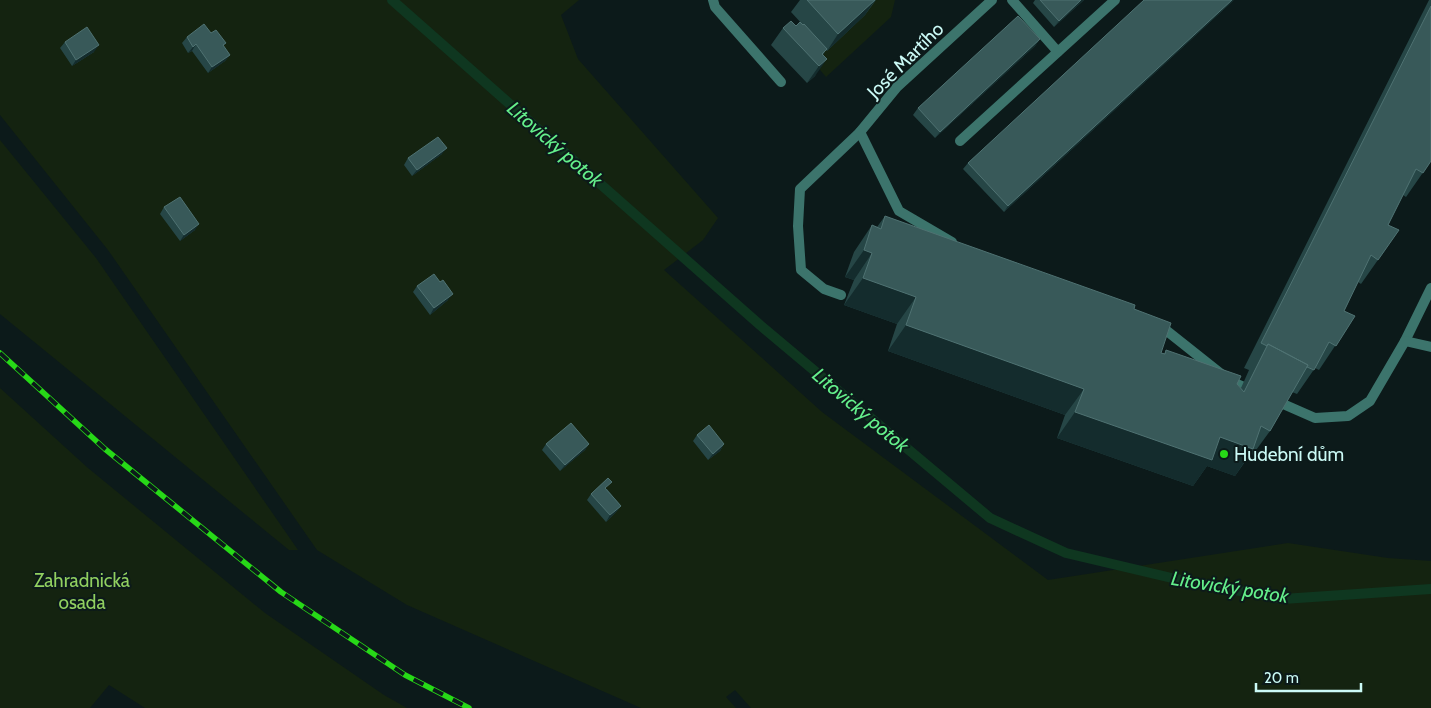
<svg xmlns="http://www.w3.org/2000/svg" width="1431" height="708" font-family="Cabin,sans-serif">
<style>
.green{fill:#142310}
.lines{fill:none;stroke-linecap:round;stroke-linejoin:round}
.stream{stroke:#0f3720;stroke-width:10}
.service{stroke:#3c746c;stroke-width:10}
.minor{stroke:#3c746c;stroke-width:10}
.rail-casing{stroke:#27d917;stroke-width:5.5}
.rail{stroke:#0c1a1a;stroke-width:4;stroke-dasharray:11;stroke-linecap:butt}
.wall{fill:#264646}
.shaded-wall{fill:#142c2d}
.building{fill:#385959;stroke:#4f7272}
.poi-dot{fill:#27d917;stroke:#0c1a1a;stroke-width:2}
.labels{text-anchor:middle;stroke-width:4;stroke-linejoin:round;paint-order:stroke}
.street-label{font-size:19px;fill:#cbfaf6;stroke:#0c1a1a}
.poi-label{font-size:19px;fill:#cbfaf6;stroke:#0c1a1a;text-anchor:start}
.park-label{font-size:19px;fill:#91d060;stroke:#0c1a1a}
.water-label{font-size:20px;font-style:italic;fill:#64ef8b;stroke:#0c1a1a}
</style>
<rect width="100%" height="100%" fill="#0c1a1a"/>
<path class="green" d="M 0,0 L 579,0 L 561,15 L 578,59 L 718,218 L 703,240 L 664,270 L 822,412 L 1048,580 L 1288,543 L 1388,558 L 1431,561 L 1431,708 L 751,708 L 735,690 L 726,697 L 736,708 L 641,708 L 407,605 L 317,550 L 108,250 L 0,115 Z
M 852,0 L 895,0 L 891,17 L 826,77 L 816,65 Z
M 0,140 L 96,258 L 298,550 L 289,550 L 0,314 Z
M 0,388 L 88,468 L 265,613 L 384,695 L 407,708 L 145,708 L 109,685 L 90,708 L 0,708 Z"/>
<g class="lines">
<path class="stream" d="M 392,0 L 760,325 L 990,518 L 1066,553 L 1176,579 L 1283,599 L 1431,589"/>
<path class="service" d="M 713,0 L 715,7 L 781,82
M 1012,0 L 1058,52
M 960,141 L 1115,0
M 841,295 L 824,289 L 801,270 L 798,226 L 800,189 L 860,132
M 1405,341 L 1431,288"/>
<path class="minor" d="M 952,242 L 899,211 L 860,132 L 897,87 L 992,0
M 1157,325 L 1162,327 L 1230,381 L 1254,391
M 1274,400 L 1315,418 L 1348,416 L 1370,401 L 1405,341 L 1431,347"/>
<defs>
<path id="rail" d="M 0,353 L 105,449 L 281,592 L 405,675 L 469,708"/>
</defs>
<use href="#rail" class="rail-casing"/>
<use href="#rail" class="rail"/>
</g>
<path class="wall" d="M 800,0 L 876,0 L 865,15 L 827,51 L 826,50 L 823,55 L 815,76 L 807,83 L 771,45 L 783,28 L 803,25 L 791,12 Z
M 1035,0 L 1084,0 L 1054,27 L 1033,3 Z
M 1234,0 L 1004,212 L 963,169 L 968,163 Z
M 1429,0 L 1431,0 L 1431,161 L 1406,197 L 1403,195 L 1388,225 L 1399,230 L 1361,284 L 1358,282 L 1344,311 L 1355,316 L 1319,370 L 1315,368 L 1297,394 L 1292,392 L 1270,431 L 1251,457 L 1249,456 L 1235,476 L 1207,466 L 1193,486 L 1057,438 L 1065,415 L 888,351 L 897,324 L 844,305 L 854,280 L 845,277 L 854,252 L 872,225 L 877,227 L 885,216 L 1134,309 L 1161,353 L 1164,354 L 1166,350 L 1237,384 L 1241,388 L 1249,370 L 1244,368 Z
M 211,33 L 226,43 L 223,46 L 230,55 L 225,61 L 208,73 L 192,51 L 188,53 L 182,43 L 187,37 Z
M 1040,39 L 1035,46 L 935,138 L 913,115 L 918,108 Z
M 65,42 L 94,52 L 72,66 L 60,48 Z
M 442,154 L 412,176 L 404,165 L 408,158 Z
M 164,207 L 195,230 L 180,241 L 160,214 Z
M 417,286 L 448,300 L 430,315 L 413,292 Z
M 697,435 L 724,444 L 720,451 L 708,460 L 693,441 Z
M 546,444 L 589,444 L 585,450 L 560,471 L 542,450 Z
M 607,489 L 621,506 L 616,512 L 606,522 L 587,500 L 591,494 Z"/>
<path class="shaded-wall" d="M 875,0 L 865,15 L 827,51 L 838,34 Z
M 1081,0 L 1084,0 L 1054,27 L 1059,21 Z
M 1232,0 L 1234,0 L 1004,212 L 1008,206 Z
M 1040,39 L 1035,46 L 935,138 L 940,132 Z
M 196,44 L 192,51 L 188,53 L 193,47 Z
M 99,45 L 94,52 L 72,66 L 76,60 Z
M 230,55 L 225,61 L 208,73 L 212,67 Z
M 827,59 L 815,76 L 807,83 L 819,66 Z
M 447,148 L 442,154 L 412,176 L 417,170 Z
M 199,224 L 195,230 L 180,241 L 184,235 Z
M 864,250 L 872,253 L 854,280 L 845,277 Z
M 863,278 L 916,297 L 897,324 L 844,305 Z
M 453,294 L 448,300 L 430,315 L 434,308 Z
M 906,325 L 1084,389 L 1065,415 L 888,351 Z
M 1075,412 L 1220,437 L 1253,449 L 1235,476 L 1207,466 L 1193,486 L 1057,438 Z
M 589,444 L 585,450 L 560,471 L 565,465 Z
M 724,444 L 720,451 L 708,460 L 713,454 Z
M 621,506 L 616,512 L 606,522 L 610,515 Z"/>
<path class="building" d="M 807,0 L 875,0 L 838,34 Z
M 1040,0 L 1081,0 L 1059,21 Z
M 1144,0 L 1232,0 L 1008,206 L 968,163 Z
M 1431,6 L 1431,161 L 1423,173 L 1416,169 L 1388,225 L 1399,230 L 1378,260 L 1371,255 L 1344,311 L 1355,316 L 1336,346 L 1329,342 L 1314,370 L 1307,367 L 1308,365 L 1268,344 L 1267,346 L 1261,343 Z
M 1018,16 L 1040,39 L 940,132 L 918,108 Z
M 791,21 L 796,26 L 800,22 L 803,25 L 804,24 L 827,49 L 822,54 L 827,59 L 819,66 L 783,28 Z
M 204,24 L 211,33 L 216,30 L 226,43 L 223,45 L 230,55 L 212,67 L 196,44 L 193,47 L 187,37 Z
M 87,27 L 99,45 L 76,60 L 65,42 Z
M 438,137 L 447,148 L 417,170 L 408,158 Z
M 180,197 L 199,224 L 184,235 L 164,207 Z
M 885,216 L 1135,305 L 1134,309 L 1171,323 L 1161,353 L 1165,354 L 1166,350 L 1241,376 L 1237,384 L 1244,392 L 1268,344 L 1308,365 L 1270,431 L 1261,426 L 1253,449 L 1220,437 L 1212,460 L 1075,412 L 1084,389 L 906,325 L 916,297 L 863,278 L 872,253 L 864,250 L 872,225 L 881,229 Z
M 434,274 L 440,282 L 443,280 L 453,294 L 434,308 L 417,286 Z
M 571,423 L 589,444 L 565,465 L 546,444 Z
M 709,425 L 724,444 L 713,454 L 697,435 Z
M 608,478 L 612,482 L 605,488 L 621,506 L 610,515 L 591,494 Z"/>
<circle class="poi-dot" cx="1224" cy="454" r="5"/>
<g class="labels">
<g class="street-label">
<text transform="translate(905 60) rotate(-45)" y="7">José Martího</text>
</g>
<g class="poi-label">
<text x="1234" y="461">Hudební dům</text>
</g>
<g class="park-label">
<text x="82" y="587">Zahradnická<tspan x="82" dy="22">osada</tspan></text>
</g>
<g class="water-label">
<text transform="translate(555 144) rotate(41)" y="7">Litovický potok</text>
<text transform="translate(861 410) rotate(40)" y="7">Litovický potok</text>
<text transform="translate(1230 587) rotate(9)" y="7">Litovický potok</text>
</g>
</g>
<path d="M1256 683v8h105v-8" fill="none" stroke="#cbfaf6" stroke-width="2.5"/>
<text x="1264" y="683" font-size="15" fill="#cbfaf6" stroke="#0c1a1a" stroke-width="4" paint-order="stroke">20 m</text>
</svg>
